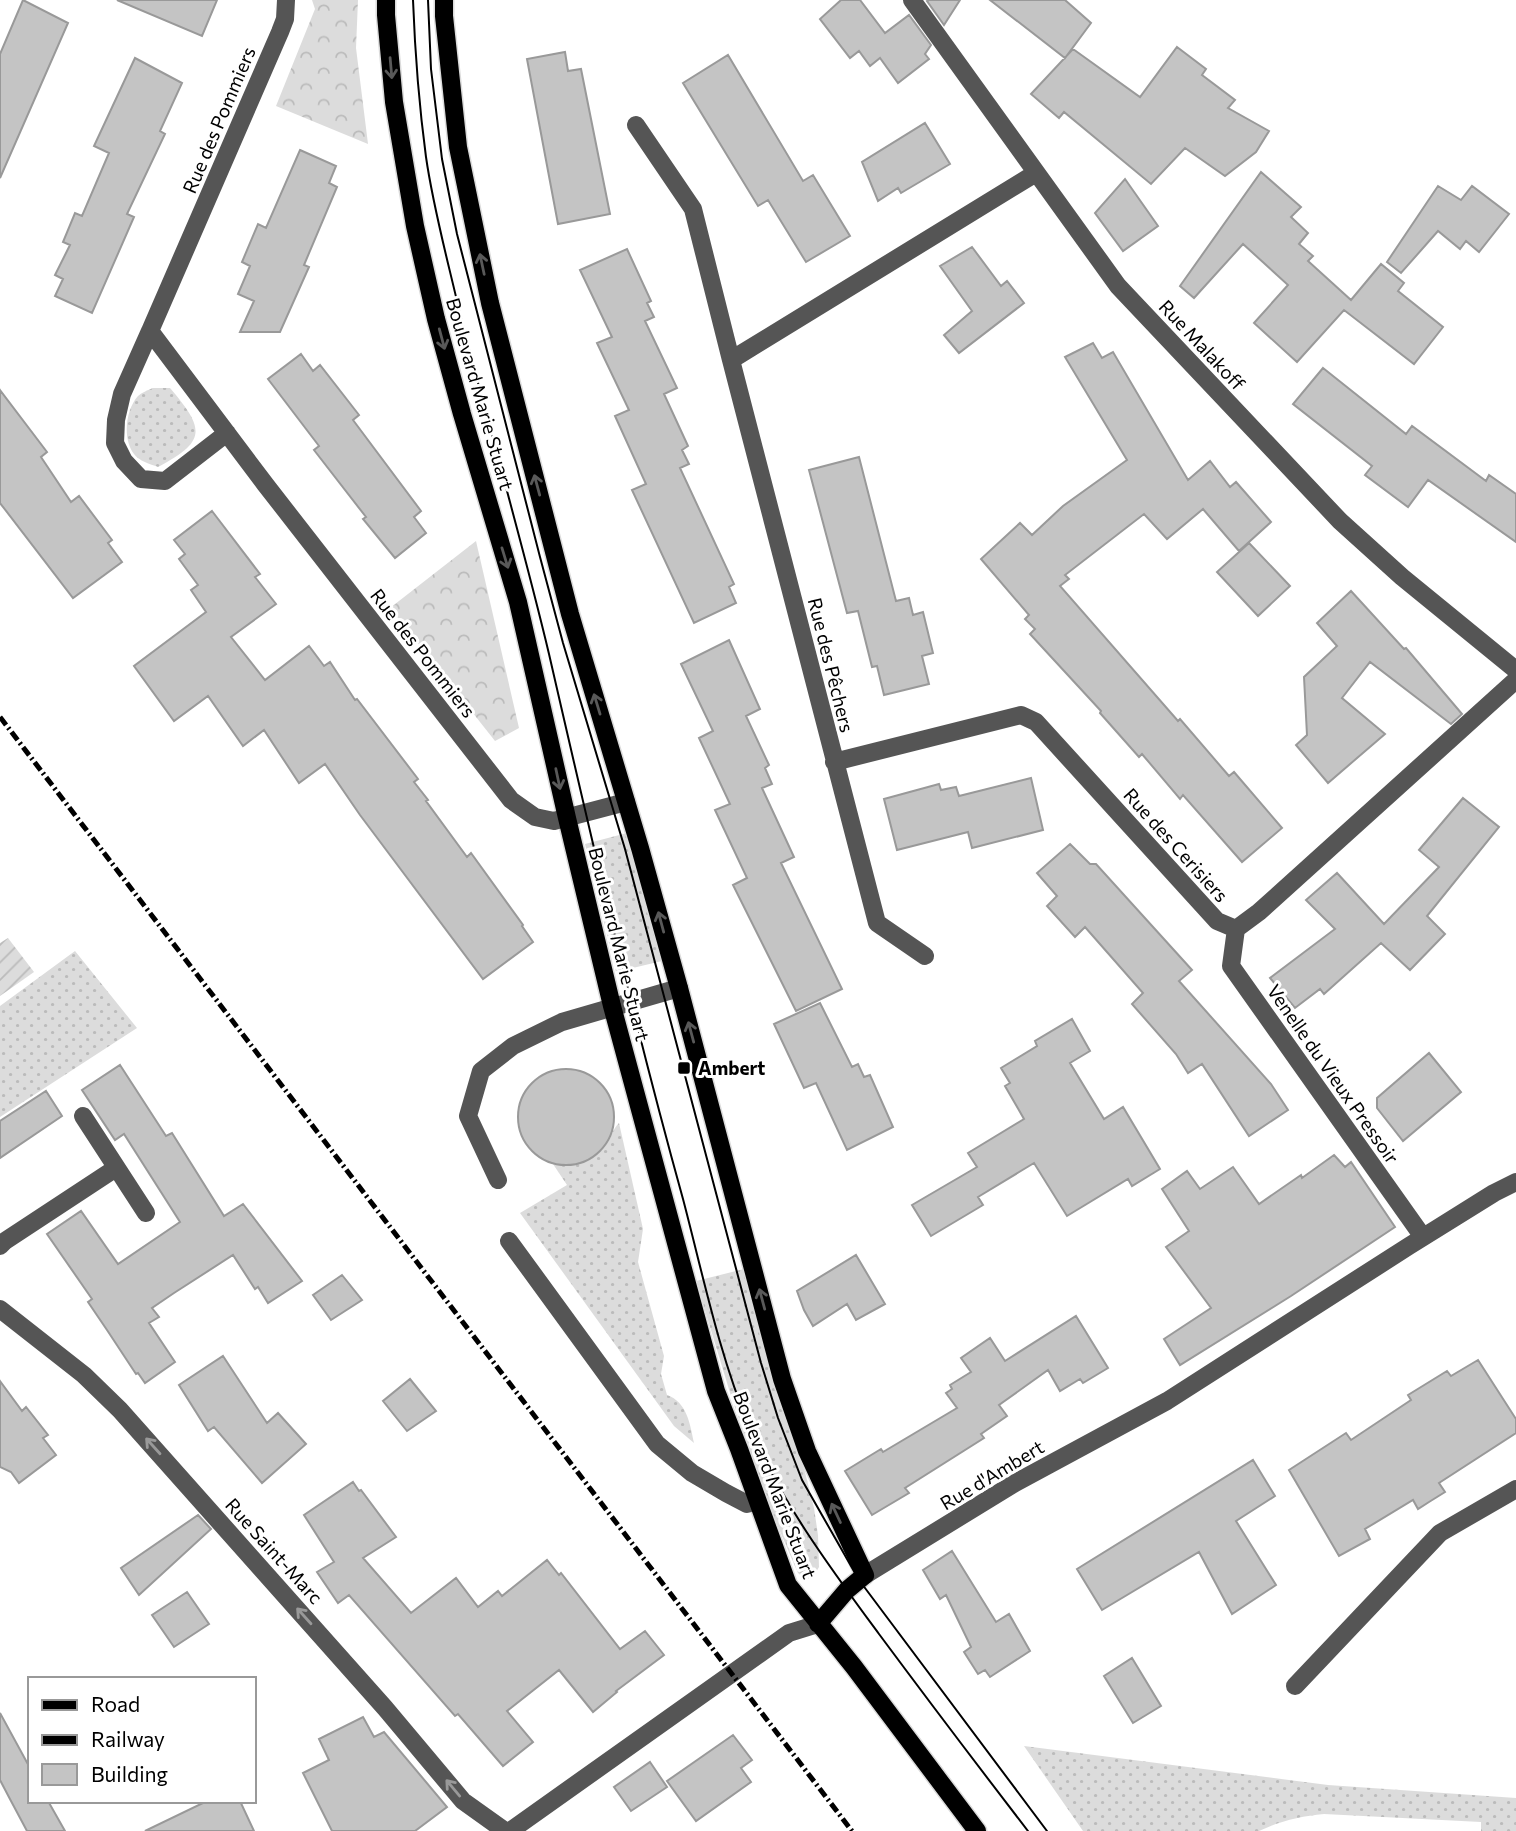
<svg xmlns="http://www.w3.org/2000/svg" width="1516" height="1831" font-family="Commissioner,sans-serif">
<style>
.grass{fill:url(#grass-dots)}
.forest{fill:url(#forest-crowns)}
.garden{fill:url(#garden-furrows)}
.building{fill:#c4c4c4;stroke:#999;stroke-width:2}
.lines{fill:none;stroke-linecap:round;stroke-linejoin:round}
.major-casing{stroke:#dbdbdb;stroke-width:21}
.minor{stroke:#555;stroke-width:18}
.major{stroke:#000;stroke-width:18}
.tram{stroke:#000;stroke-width:2}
.rail{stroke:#000;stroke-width:5;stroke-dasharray:10 3.5 2 3.5;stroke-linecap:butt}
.oneway{stroke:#595959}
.oneway2{stroke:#999}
.poi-dot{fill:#000;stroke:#fff;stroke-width:2.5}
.labels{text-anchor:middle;stroke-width:6;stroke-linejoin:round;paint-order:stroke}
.street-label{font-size:19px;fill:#000;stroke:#fff}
.poi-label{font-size:19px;font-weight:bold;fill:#000;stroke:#fff;text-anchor:start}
</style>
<defs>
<pattern id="grass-dots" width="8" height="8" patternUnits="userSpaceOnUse" patternTransform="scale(1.75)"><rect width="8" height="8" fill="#dcdcdc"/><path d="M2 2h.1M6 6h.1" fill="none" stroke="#bbb" stroke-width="1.8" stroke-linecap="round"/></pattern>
<pattern id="forest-crowns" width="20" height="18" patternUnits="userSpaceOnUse" patternTransform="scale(1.75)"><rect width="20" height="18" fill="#dcdcdc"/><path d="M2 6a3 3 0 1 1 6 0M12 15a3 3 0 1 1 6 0" fill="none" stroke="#bbb"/></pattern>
<pattern id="garden-furrows" width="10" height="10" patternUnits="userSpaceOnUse" patternTransform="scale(1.75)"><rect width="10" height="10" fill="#dcdcdc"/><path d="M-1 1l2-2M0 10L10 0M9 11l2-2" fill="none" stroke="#bbb"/></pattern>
</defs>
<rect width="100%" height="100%" fill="#fff"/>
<path class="grass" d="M 153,388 L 170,388 C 204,428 208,441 158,467 C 150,464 139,461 134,454 C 122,439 126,409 138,396 C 141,393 148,390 153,388 Z
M 627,833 L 662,961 L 616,972 L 585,844 Z
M 75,951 L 137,1028 L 0,1117 L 0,1006 Z
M 619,1123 L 643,1229 L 638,1262 L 664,1356 L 661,1374 L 667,1395 C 687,1402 690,1424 694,1443 L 674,1426 L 520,1213 L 567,1185 L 553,1164 C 575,1166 595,1163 608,1142 C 612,1135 613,1129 619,1123 Z
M 744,1269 L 773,1382 L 805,1472 L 814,1508 L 818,1535 L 819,1567 L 815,1574 L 806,1580 L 798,1573 L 769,1506 L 731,1396 L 696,1281 Z
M 1024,1746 L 1328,1785 L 1516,1798 L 1516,1831 L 1481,1831 L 1481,1822 L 1324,1814 C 1301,1816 1280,1821 1259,1831 L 1083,1831 Z"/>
<path class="forest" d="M 312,0 L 358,0 L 356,48 L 368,144 L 276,106 L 315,9 Z
M 476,541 L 519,728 L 495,741 L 390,608 Z"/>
<path class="garden" d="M 8,938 L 34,972 L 0,996 L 0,943 Z"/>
<path class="building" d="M 23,0 L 68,23 L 0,178 L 0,54 Z
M 117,0 L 217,0 L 202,36 Z
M 841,0 L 860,0 L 885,33 L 909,15 L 931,45 L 925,54 L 929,59 L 898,83 L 880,58 L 870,66 L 859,51 L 850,58 L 820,19 Z
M 929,0 L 960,0 L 944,25 L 927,1 Z
M 990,0 L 1065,0 L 1091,23 L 1065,58 Z
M 1177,47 L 1206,69 L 1202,75 L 1235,100 L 1228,108 L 1269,131 L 1256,152 L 1225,176 L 1185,148 L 1151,184 L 1064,112 L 1059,118 L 1031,94 L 1073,49 L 1140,97 Z
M 565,52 L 568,71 L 581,69 L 610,214 L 558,224 L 527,59 Z
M 728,55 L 803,181 L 813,175 L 850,236 L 806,262 L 768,200 L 758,206 L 683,83 Z
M 135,58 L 182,83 L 160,131 L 165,134 L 127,214 L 134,217 L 92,313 L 55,296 L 63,279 L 55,275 L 70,245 L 63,242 L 75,213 L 82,216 L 109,153 L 94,146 Z
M 925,123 L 950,164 L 901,193 L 898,188 L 878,201 L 862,162 Z
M 300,150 L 336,166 L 329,183 L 337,187 L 304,265 L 309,267 L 280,332 L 240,332 L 254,301 L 238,294 L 250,266 L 242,262 L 258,224 L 266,228 Z
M 1261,172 L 1301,207 L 1291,217 L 1308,233 L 1299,244 L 1313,256 L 1308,261 L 1351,300 L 1381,264 L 1404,283 L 1398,291 L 1443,327 L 1414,364 L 1344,310 L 1297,362 L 1254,323 L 1288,285 L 1243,244 L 1194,298 L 1180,286 Z
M 1125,179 L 1158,226 L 1123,251 L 1095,213 Z
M 1438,186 L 1461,200 L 1472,186 L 1509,214 L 1479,252 L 1466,241 L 1460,249 L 1438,231 L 1401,273 L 1387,262 Z
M 972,247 L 1001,286 L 1007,281 L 1024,303 L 959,353 L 944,335 L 972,311 L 940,266 Z
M 627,249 L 651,301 L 647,303 L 654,317 L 645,321 L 677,388 L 664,394 L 688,446 L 682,450 L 689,464 L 680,468 L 734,584 L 729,587 L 736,603 L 694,623 L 632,490 L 646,484 L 615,416 L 629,410 L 597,343 L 612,337 L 580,270 Z
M 1093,343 L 1102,358 L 1113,352 L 1188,480 L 1210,461 L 1230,487 L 1236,482 L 1271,522 L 1239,551 L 1203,509 L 1167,539 L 1144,514 L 1065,575 L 1069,579 L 1060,586 L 1178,721 L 1180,719 L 1229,776 L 1234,772 L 1282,828 L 1242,862 L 1183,795 L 1180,799 L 1142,754 L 1139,757 L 1100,713 L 1101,711 L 1030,634 L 1035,629 L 1025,619 L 1029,615 L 981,559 L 1020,523 L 1032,535 L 1063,506 L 1127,460 L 1065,357 Z
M 301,354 L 313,371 L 320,365 L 359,415 L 353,420 L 421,511 L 414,517 L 426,533 L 395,558 L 363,519 L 366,517 L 314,450 L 319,446 L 268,379 Z
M 1323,368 L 1406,434 L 1412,426 L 1486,481 L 1489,475 L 1516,494 L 1516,542 L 1428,480 L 1408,507 L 1365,475 L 1372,466 L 1293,404 Z
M 0,390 L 47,452 L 41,457 L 71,502 L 79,496 L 112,540 L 108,543 L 122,562 L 73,598 L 0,503 Z
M 859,457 L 896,601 L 909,598 L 913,615 L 923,612 L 933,653 L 922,656 L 929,684 L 884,695 L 877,666 L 872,667 L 858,611 L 847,613 L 809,470 Z
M 212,511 L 260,574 L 255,577 L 276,604 L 231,637 L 265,680 L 309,646 L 324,666 L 330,662 L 355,700 L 357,699 L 418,779 L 414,782 L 428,800 L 426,801 L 467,857 L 471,853 L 523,925 L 522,926 L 533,942 L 483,979 L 360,815 L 325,764 L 299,783 L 264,730 L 243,746 L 208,696 L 174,721 L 134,666 L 206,612 L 191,590 L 198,585 L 179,559 L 185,554 L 174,540 Z
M 1249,543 L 1290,586 L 1258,616 L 1217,572 Z
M 1351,591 L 1404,649 L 1406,648 L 1462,714 L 1451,724 L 1370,662 L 1342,698 L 1385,734 L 1328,783 L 1296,745 L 1307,735 L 1304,677 L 1337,646 L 1317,623 Z
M 729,640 L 760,709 L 746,716 L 769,765 L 765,768 L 772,784 L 762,788 L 794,857 L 781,863 L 842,989 L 796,1011 L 733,885 L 747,878 L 715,810 L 730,804 L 699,738 L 713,731 L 681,664 Z
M 1031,778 L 1043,830 L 972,848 L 968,832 L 897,850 L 884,799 L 939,784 L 941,790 L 956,787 L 959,796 Z
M 1463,798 L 1499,827 L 1427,916 L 1445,934 L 1410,970 L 1381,943 L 1324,994 L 1320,989 L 1295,1008 L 1270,978 L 1335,929 L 1306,900 L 1337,873 L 1384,924 L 1439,867 L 1419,850 Z
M 1070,844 L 1090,864 L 1096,864 L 1192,970 L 1179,981 L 1271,1084 L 1288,1110 L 1249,1136 L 1202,1064 L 1188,1073 L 1176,1054 L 1132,1004 L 1143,993 L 1085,927 L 1075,937 L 1047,906 L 1057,896 L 1037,873 Z
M 820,1003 L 852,1067 L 858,1064 L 864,1077 L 870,1075 L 893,1127 L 847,1150 L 816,1083 L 804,1088 L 774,1024 Z
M 1072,1019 L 1090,1051 L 1070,1063 L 1104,1119 L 1123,1107 L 1160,1169 L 1132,1186 L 1128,1179 L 1067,1216 L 1034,1163 L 978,1197 L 983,1205 L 931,1236 L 912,1205 L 977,1167 L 968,1153 L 1024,1119 L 1005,1086 L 1010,1083 L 1001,1068 L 1037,1046 L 1035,1041 Z
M 1429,1053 L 1461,1092 L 1403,1141 L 1377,1108 L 1377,1098 Z
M 120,1065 L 166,1136 L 172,1133 L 224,1216 L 243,1204 L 302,1281 L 268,1303 L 258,1287 L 255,1289 L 233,1255 L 174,1293 L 152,1308 L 159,1317 L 149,1323 L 175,1362 L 145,1383 L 138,1373 L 136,1374 L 107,1330 L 88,1302 L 92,1299 L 47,1234 L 81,1211 L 118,1264 L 180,1222 L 124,1134 L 115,1140 L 82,1090 Z
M518 1117a48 48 0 1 1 96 0a48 48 0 1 1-96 0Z
M 46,1091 L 62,1116 L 0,1158 L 0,1121 Z
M 1334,1155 L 1345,1167 L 1351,1162 L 1395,1227 L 1291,1296 L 1180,1365 L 1164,1339 L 1211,1308 L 1166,1247 L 1189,1231 L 1162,1189 L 1187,1171 L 1200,1189 L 1233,1167 L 1259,1204 L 1301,1175 L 1302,1178 Z
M 856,1255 L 885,1304 L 856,1320 L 847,1304 L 813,1326 L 804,1310 L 797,1291 Z
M 342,1275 L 362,1300 L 331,1320 L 313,1295 Z
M 1076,1316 L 1108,1368 L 1083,1383 L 1080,1379 L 1060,1391 L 1048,1370 L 999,1405 L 1007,1416 L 981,1434 L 984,1438 L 905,1488 L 909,1493 L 872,1515 L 845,1471 L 881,1449 L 883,1452 L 957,1408 L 946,1393 L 952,1389 L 950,1385 L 971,1372 L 961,1358 L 990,1338 L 1005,1361 Z
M 223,1356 L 267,1423 L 278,1413 L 306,1444 L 262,1483 L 214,1427 L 208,1431 L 179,1385 Z
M 1478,1360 L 1516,1419 L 1516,1433 L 1439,1483 L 1445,1492 L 1429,1502 L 1418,1509 L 1413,1500 L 1365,1529 L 1370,1539 L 1339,1556 L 1289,1470 L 1346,1433 L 1351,1440 L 1411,1400 L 1408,1395 L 1447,1371 L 1451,1376 Z
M 410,1379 L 436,1411 L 407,1431 L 383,1401 Z
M 0,1381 L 22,1411 L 26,1407 L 48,1435 L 43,1438 L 56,1455 L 19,1483 L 11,1472 L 0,1467 Z
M 1253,1460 L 1275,1496 L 1236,1521 L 1276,1585 L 1232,1614 L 1199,1552 L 1102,1610 L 1077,1569 Z
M 353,1482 L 359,1491 L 361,1490 L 396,1537 L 363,1558 L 411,1613 L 456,1578 L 478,1607 L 498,1591 L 502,1596 L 547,1560 L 559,1575 L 561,1573 L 620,1649 L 645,1631 L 664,1655 L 616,1691 L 617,1692 L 593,1712 L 559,1670 L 507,1711 L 533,1742 L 503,1766 L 458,1714 L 455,1716 L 349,1595 L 338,1603 L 317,1572 L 334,1562 L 304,1515 Z
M 198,1515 L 211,1529 L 139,1595 L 121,1568 Z
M 952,1551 L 996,1622 L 1009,1614 L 1030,1651 L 990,1677 L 985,1670 L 978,1674 L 964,1652 L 971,1647 L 946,1595 L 940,1599 L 923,1570 Z
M 187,1592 L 209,1624 L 174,1647 L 152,1615 Z
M 1132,1658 L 1161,1706 L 1133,1723 L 1104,1676 Z
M 0,1713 L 30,1768 L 30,1801 L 48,1801 L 65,1831 L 27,1831 L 11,1801 L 0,1780 Z
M 363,1717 L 374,1737 L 384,1732 L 447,1807 L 415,1831 L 332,1831 L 303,1773 L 329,1760 L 319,1739 Z
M 733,1735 L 752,1760 L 741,1768 L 751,1782 L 696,1821 L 667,1781 Z
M 650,1762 L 667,1787 L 631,1811 L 614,1787 Z
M 207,1801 L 240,1801 L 254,1831 L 145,1831 Z"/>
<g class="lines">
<defs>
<path id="major" d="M 386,0 L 386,15 L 394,102 L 415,226 L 436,319 L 462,414 L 518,602 L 567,818 L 612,1006 L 716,1391 L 739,1449 L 788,1585 L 854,1667 L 977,1831
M 444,0 L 444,16 L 458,147 L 490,303 L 570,614 L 640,848 L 679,988 L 782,1379 L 807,1451 L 865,1575 L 847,1590 L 818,1624"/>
</defs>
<use href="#major" class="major-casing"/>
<path class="minor" d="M 286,0 L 285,19 L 280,32 L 150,331 L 265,484 L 511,800 L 535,817 L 554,821 L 626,802
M 912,0 L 1118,286 L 1340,521 L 1402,577 L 1516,670
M 636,125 L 693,209 L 731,360
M 150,331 L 122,394 L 116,420 L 115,443 L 124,461 L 141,479 L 165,481 L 227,433
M 834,762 L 1021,715 L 1036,722 L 1217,921 L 1236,929 L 1259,912 L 1516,680
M 1236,929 L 1231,966 L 1423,1237
M 925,956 L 877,923 L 731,360 L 1036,173
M 83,1116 L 146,1213
M 498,1180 L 468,1116 L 481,1071 L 513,1046 L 562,1022 L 679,988
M 509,1241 L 657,1444 L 692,1473 L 726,1493 L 747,1504 L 757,1501
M 0,1246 L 5,1241 L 116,1168
M 0,1309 L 84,1375 L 120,1410 L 385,1708 L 463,1801 L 505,1831
M 865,1575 L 1015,1483 L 1167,1401 L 1409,1246 L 1494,1193 L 1516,1182
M 1295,1686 L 1440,1533 L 1516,1489
M 510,1831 L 789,1633 L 818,1624"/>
<use href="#major" class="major"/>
<path class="tram" d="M 413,0 C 415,53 419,105 426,157 C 433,206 446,254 457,301 C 486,419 521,536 549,654 C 591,837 633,1019 683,1199 C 703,1275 719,1354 749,1426 C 781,1502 831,1569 879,1634 C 928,1700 978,1766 1028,1831
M 428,0 L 431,69 L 442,159 L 457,234 L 540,557 L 563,643 L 625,849 L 761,1363 L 778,1418 L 802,1480 L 859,1580 L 1047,1831"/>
<path class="rail" d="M 0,717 L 852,1831"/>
</g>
<defs><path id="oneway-shaft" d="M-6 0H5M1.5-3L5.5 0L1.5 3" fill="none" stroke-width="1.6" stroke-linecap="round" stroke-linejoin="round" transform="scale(1.75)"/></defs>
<g class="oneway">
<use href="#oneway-shaft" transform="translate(391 68) rotate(85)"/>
<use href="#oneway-shaft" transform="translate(482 264) rotate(-102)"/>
<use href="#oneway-shaft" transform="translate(442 339) rotate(75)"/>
<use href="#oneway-shaft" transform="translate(537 485) rotate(-105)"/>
<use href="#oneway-shaft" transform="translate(505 558) rotate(73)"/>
<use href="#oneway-shaft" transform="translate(597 704) rotate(-107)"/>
<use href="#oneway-shaft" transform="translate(558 779) rotate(78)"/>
<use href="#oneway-shaft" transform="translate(661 922) rotate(-105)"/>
<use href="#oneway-shaft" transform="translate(691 1032) rotate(-105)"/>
<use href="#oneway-shaft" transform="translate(762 1299) rotate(-105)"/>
<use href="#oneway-shaft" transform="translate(836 1513) rotate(-115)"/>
</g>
<g class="oneway2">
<use href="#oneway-shaft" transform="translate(153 1446) rotate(-132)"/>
<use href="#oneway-shaft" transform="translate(304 1616) rotate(-132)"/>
<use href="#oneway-shaft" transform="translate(453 1788) rotate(-130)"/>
</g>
<rect class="poi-dot" x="677" y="1061" width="14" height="14" rx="3.5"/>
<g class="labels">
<g class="street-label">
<text transform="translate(219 120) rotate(-67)" y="7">Rue des Pommiers</text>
<text transform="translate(1202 345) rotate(47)" y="7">Rue Malakoff</text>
<text transform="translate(480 394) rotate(74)" y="7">Boulevard Marie Stuart</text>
<text transform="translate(423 653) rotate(52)" y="7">Rue des Pommiers</text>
<text transform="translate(831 665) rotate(76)" y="7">Rue des Pêchers</text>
<text transform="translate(1176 845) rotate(48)" y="7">Rue des Cerisiers</text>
<text transform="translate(619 944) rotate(76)" y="7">Boulevard Marie Stuart</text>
<text transform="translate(1333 1074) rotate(55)" y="7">Venelle du Vieux Pressoir</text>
<text transform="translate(992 1475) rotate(-31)" y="7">Rue d'Ambert</text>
<text transform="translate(775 1485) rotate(69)" y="7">Boulevard Marie Stuart</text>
<text transform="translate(274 1551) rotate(48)" y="7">Rue Saint-Marc</text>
</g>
<g class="poi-label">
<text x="698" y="1075">Ambert</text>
</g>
</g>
<rect x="28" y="1677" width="228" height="126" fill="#ffffff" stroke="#999999" stroke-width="2"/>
<rect x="42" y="1700" width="35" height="10" fill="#000000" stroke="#999999" stroke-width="2"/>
<text x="91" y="1712" font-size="21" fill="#000000">Road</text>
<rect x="42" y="1735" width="35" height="10" fill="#000000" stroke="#999999" stroke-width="2"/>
<text x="91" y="1747" font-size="21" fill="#000000">Railway</text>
<rect x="42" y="1764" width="35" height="21" fill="#c4c4c4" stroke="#999999" stroke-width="2"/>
<text x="91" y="1782" font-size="21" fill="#000000">Building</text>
</svg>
